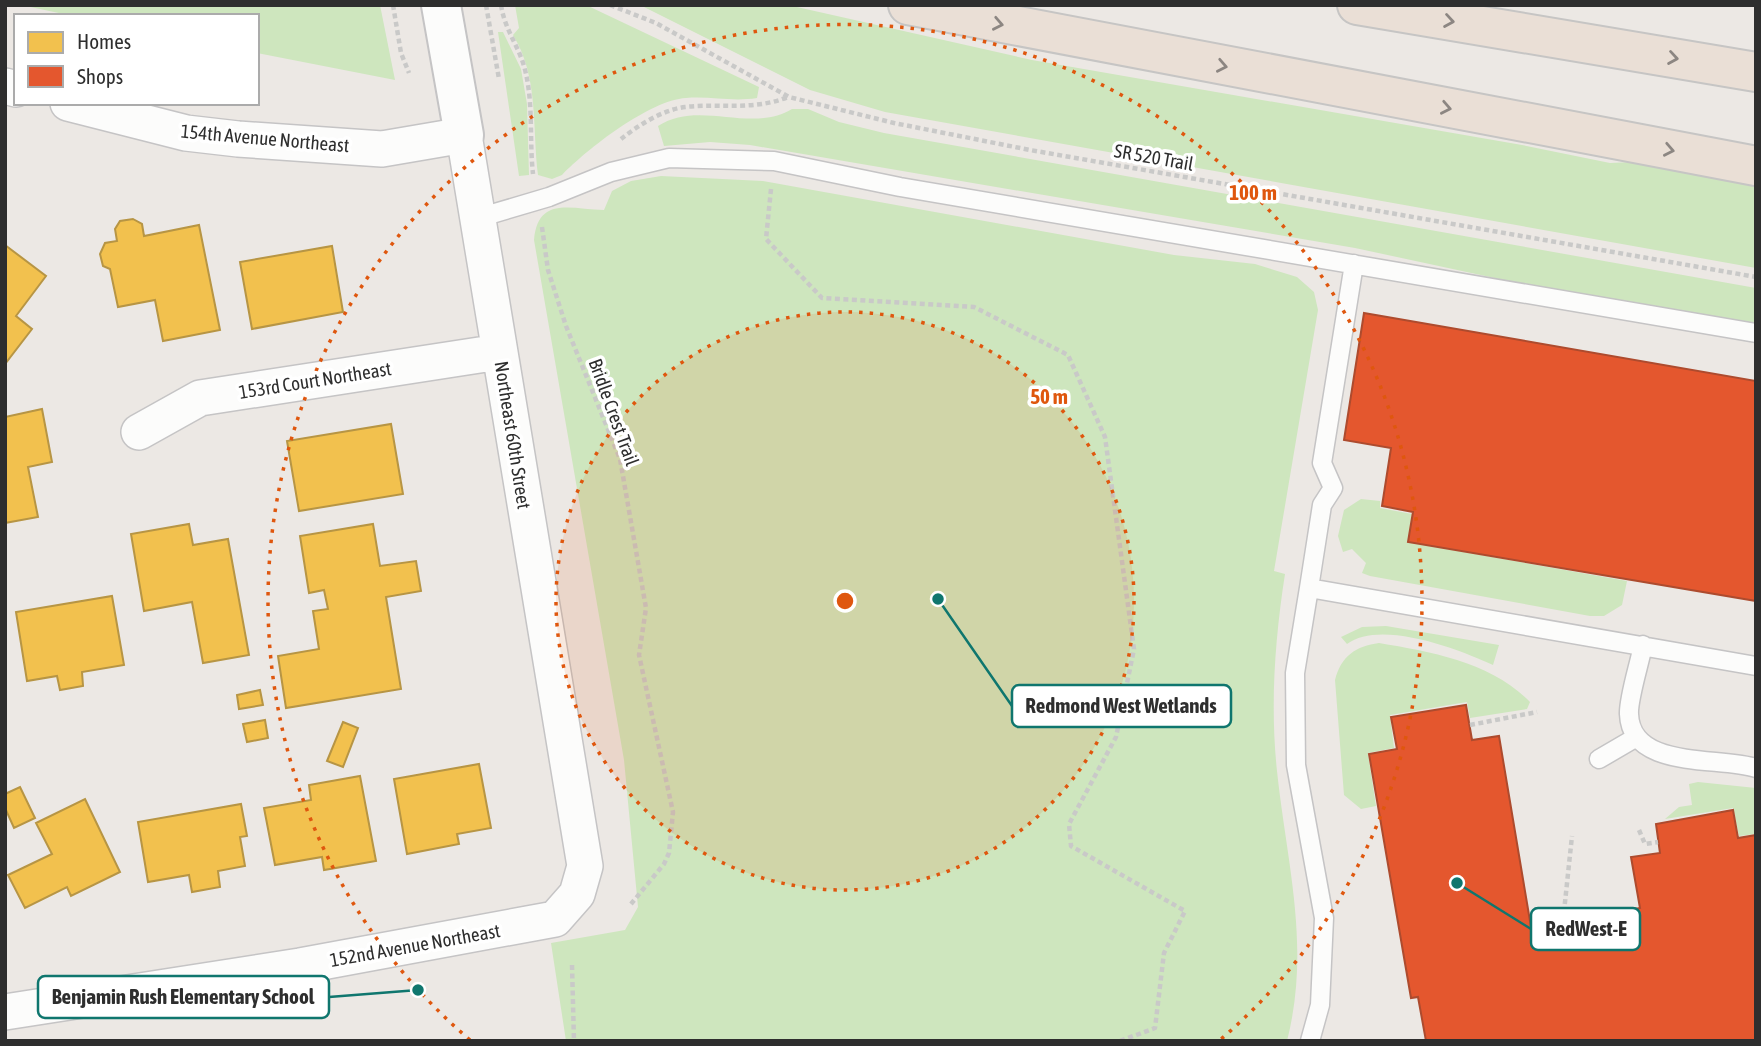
<svg xmlns="http://www.w3.org/2000/svg" width="1761" height="1046" font-family="'Asap Condensed',sans-serif">
<style>
.green{fill:#cee6be}
.homes{fill:#f2c14e;stroke:#b79544;stroke-width:2}
.shops{fill:#e4572e;stroke:#ad4b2e;stroke-width:2}
.lines{fill:none;stroke-linecap:round;stroke-linejoin:round}
.service-casing{stroke:#c5c4c5;stroke-width:21}
.minor-casing{stroke:#c5c4c5;stroke-width:38}
.tertiary-casing{stroke:#c5c4c5;stroke-width:42}
.motorway-casing{stroke:#c6c5c4;stroke-width:42}
.path{stroke:#c9c9c8;stroke-width:4.5;stroke-dasharray:5 3.5;stroke-linecap:butt}
.service{stroke:#fcfcfb;stroke-width:18}
.minor{stroke:#fcfcfb;stroke-width:35}
.tertiary{stroke:#fcfcfb;stroke-width:38}
.motorway{stroke:#eadfd6;stroke-width:38}
.oneway{stroke:#8c8682}
.ring{fill:none;stroke:#df570e;stroke-width:3.5;stroke-dasharray:3.5 7}
.labels{text-anchor:middle;stroke-width:7;stroke-linejoin:round;paint-order:stroke}
.street-label{font-size:19px;fill:#2e2e2e;stroke:#fff}
.centre{fill:#df570e;stroke:#fff;stroke-width:3.5}
.ring-label{font-size:21px;text-anchor:middle;font-weight:bold;fill:#df570e;stroke:#fff;stroke-width:7;stroke-linejoin:round;paint-order:stroke}
.leader{fill:none;stroke:#0f766e;stroke-width:2.5}
.callout-dot{fill:#0f766e;stroke:#fff;stroke-width:2.5}
.callout{fill:#fff;stroke:#0f766e;stroke-width:2.5}
.callout-label{font-size:21px;text-anchor:middle;font-weight:bold;fill:#2e2e2e}
</style>
<rect width="100%" height="100%" fill="#ece8e4"/>
<path class="green" d="M 21,5 L 380,5 L 395,80 L 257,53 L 257,16 L 73,16 Z
M 515,5 L 586,5 L 759,87 L 757,98 C 732,102 711,96 686,98 C 650,100 587,149 562,175 L 552,179 L 538,175 C 532,127 539,77 513,35 L 519,28 Z
M 640,5 L 788,5 L 1032,60 L 1522,145 L 1610,163 L 1632,162 L 1756,182 L 1756,268 L 885,112 L 810,90 Z
M 498,32 L 503,32 L 521,69 L 527,104 L 529,175 L 519,176 Z
M 792,109 L 808,109 L 839,122 L 884,133 L 1756,288 L 1756,327 L 1574,295 L 1355,248 L 750,145 L 710,142 L 664,146 L 658,126 C 699,99 751,134 792,109 Z
M 661,176 L 763,181 L 1174,255 L 1255,264 L 1297,277 L 1314,292 L 1318,310 L 1274,571 L 1285,574 C 1275,638 1270,706 1277,771 C 1287,865 1311,946 1287,1041 L 566,1041 L 551,943 L 625,930 L 638,907 L 624,760 L 534,240 C 538,196 570,209 604,210 L 612,191 L 631,181 Z
M 1361,499 L 1380,501 L 1380,508 L 1412,514 L 1408,542 L 1627,581 L 1622,605 L 1604,616 L 1590,616 L 1370,576 L 1362,573 L 1366,563 L 1352,549 L 1343,552 L 1338,536 L 1344,510 Z
M 1386,626 L 1499,645 L 1493,665 C 1459,649 1380,619 1347,644 L 1341,637 L 1362,627 Z
M 1379,643 C 1432,652 1491,662 1530,702 L 1527,709 L 1470,718 L 1467,702 L 1390,715 L 1394,748 L 1368,753 L 1376,806 L 1361,809 L 1344,795 L 1335,680 C 1341,656 1356,646 1379,643 Z
M 1698,782 L 1756,788 L 1756,834 L 1739,836 L 1733,808 L 1665,819 L 1679,807 L 1692,805 L 1689,784 Z"/>
<path class="homes" d="M 133,219 L 142,224 L 144,236 L 199,225 L 220,330 L 163,341 L 155,300 L 118,307 L 110,269 L 103,266 L 100,254 L 105,243 L 117,241 L 115,229 L 120,221 Z
M 5,245 L 46,276 L 16,316 L 32,329 L 5,364 Z
M 332,246 L 343,312 L 252,329 L 240,262 Z
M 42,409 L 52,462 L 28,467 L 38,517 L 5,523 L 5,417 Z
M 391,424 L 403,494 L 299,511 L 287,441 Z
M 189,524 L 193,545 L 228,539 L 249,655 L 203,663 L 192,602 L 144,611 L 131,534 Z
M 373,524 L 380,566 L 416,561 L 421,591 L 386,597 L 401,689 L 286,708 L 278,656 L 319,649 L 313,611 L 328,609 L 324,590 L 309,593 L 300,536 Z
M 112,596 L 124,665 L 82,672 L 83,686 L 60,690 L 57,676 L 27,681 L 16,612 Z
M 260,690 L 263,705 L 239,709 L 237,695 Z
M 265,720 L 268,738 L 247,742 L 243,724 Z
M 343,722 L 358,728 L 343,767 L 327,761 Z
M 479,764 L 491,828 L 457,834 L 459,844 L 407,854 L 394,779 Z
M 360,776 L 376,861 L 324,870 L 322,857 L 275,865 L 264,808 L 311,800 L 309,785 Z
M 20,787 L 35,818 L 14,828 L 5,808 L 5,794 Z
M 85,799 L 120,872 L 71,896 L 67,887 L 25,908 L 8,875 L 52,854 L 36,823 Z
M 241,804 L 247,836 L 240,837 L 245,866 L 218,871 L 220,887 L 192,892 L 189,875 L 148,882 L 138,822 Z"/>
<path class="shops" d="M 1364,313 L 1756,381 L 1756,601 L 1408,542 L 1413,512 L 1382,506 L 1391,448 L 1344,440 Z
M 1466,705 L 1472,740 L 1499,736 L 1531,927 L 1640,908 L 1631,857 L 1660,853 L 1656,824 L 1733,810 L 1738,838 L 1756,835 L 1756,1041 L 1426,1041 L 1418,997 L 1411,998 L 1369,754 L 1397,749 L 1391,717 Z"/>
<g class="lines">
<defs>
<path id="service" d="M 478,218 L 549,197 L 611,172 L 669,158 L 774,161 L 900,187 L 1756,333
M 1309,588 L 1322,505 L 1333,488 L 1322,463 L 1354,264
M 1643,645 C 1640,662 1628,699 1629,714 C 1631,770 1718,756 1756,768
M 1599,759 L 1635,738
M 1310,1041 L 1320,1005 L 1324,918 L 1296,765 L 1295,673 L 1309,588 L 1756,666"/>
<path id="minor" d="M 5,86 L 16,89
M 139,432 L 200,398 L 499,352
M 5,1012 L 300,966 L 555,919 L 577,894 L 585,866 L 464,135 L 382,149 L 238,139 L 186,133 L 68,103"/>
<path id="tertiary" d="M 441,5 L 464,135"/>
<path id="motorway" d="M 908,5 L 1756,166
M 1357,5 L 1756,72"/>
</defs>
<use href="#service" class="service-casing"/>
<use href="#minor" class="minor-casing"/>
<use href="#tertiary" class="tertiary-casing"/>
<use href="#motorway" class="motorway-casing"/>
<path class="path" d="M 393,5 L 401,53 L 409,73
M 486,5 L 499,79
M 501,5 C 505,30 517,43 524,66 C 534,101 529,138 533,174
M 610,5 L 656,23 L 789,97 L 894,123 L 1030,150 L 1756,277
M 621,139 C 639,125 662,110 685,107 C 721,103 753,111 788,97
M 771,189 L 766,239 L 822,298 L 974,307 L 1068,355 L 1105,437 L 1134,649 L 1116,737 L 1069,824 L 1071,846 L 1185,911 L 1164,953 L 1155,1028 L 1120,1041
M 542,227 L 548,270 L 566,326 L 620,459 L 646,608 L 639,655 L 673,812 L 669,853 L 664,864 L 631,904
M 1470,725 L 1537,712
M 1639,830 L 1645,844 L 1658,842
M 1563,921 L 1572,836
M 572,965 L 574,1041"/>
<use href="#service" class="service"/>
<use href="#minor" class="minor"/>
<use href="#tertiary" class="tertiary"/>
<use href="#motorway" class="motorway"/>
</g>
<defs><path id="oneway-chevron" d="M-2-3.5L2.5 0L-2 3.5" fill="none" stroke-width="1.6" stroke-linecap="round" stroke-linejoin="round" transform="scale(1.75)"/></defs>
<g class="oneway">
<use href="#oneway-chevron" transform="translate(1449 21) rotate(9)"/>
<use href="#oneway-chevron" transform="translate(998 24) rotate(11)"/>
<use href="#oneway-chevron" transform="translate(1673 58) rotate(9)"/>
<use href="#oneway-chevron" transform="translate(1222 66) rotate(11)"/>
<use href="#oneway-chevron" transform="translate(1446 108) rotate(11)"/>
<use href="#oneway-chevron" transform="translate(1669 150) rotate(11)"/>
</g>
<circle cx="845" cy="601" r="289" fill="#df570e" fill-opacity=".12"/>
<g class="ring">
<circle cx="845" cy="601" r="289"/>
<path d="M470 1040A577 577 0 1 1 1220 1040"/>
</g>
<g class="labels">
<g class="street-label">
<text transform="translate(265 138) rotate(5)" y="7">154th Avenue Northeast</text>
<text transform="translate(1154 157) rotate(10)" y="7">SR 520 Trail</text>
<text transform="translate(315 380) rotate(-9)" y="7">153rd Court Northeast</text>
<text transform="translate(614 412) rotate(70)" y="7">Bridle Crest Trail</text>
<text transform="translate(513 435) rotate(81)" y="7">Northeast 60th Street</text>
<text transform="translate(415 945) rotate(-10)" y="7">152nd Avenue Northeast</text>
</g>
</g>
<circle cx="845" cy="601" r="10" class="centre"/>
<g class="ring-label">
<text x="1253" y="200">100 m</text>
<text x="1049" y="404">50 m</text>
</g>
<path class="leader" d="M938 599L1012 706M1457 883L1531 929M418 990L329 997"/>
<g class="callout-dot">
<circle cx="938" cy="599" r="7"/>
<circle cx="1457" cy="883" r="7"/>
<circle cx="418" cy="990" r="7"/>
</g>
<g class="callout">
<rect x="1012" y="685" width="219" height="42" rx="7"/>
<rect x="1531" y="908" width="109" height="42" rx="7"/>
<rect x="38" y="976" width="291" height="42" rx="7"/>
</g>
<g class="callout-label">
<text x="1121" y="713">Redmond West Wetlands</text>
<text x="1586" y="936">RedWest-E</text>
<text x="183" y="1004">Benjamin Rush Elementary School</text>
</g>
<rect width="1761" height="1046" fill="none" stroke="#2e2e2e" stroke-width="14"/>
<rect x="14" y="14" width="245" height="91" fill="#ffffff" stroke="#ababab" stroke-width="2"/>
<rect x="28" y="32" width="35" height="21" fill="#f2c14e" stroke="#ababab" stroke-width="2"/>
<text x="77" y="49" font-size="21" fill="#2e2e2e">Homes</text>
<rect x="28" y="66" width="35" height="21" fill="#e4572e" stroke="#ababab" stroke-width="2"/>
<text x="77" y="84" font-size="21" fill="#2e2e2e">Shops</text>
</svg>
